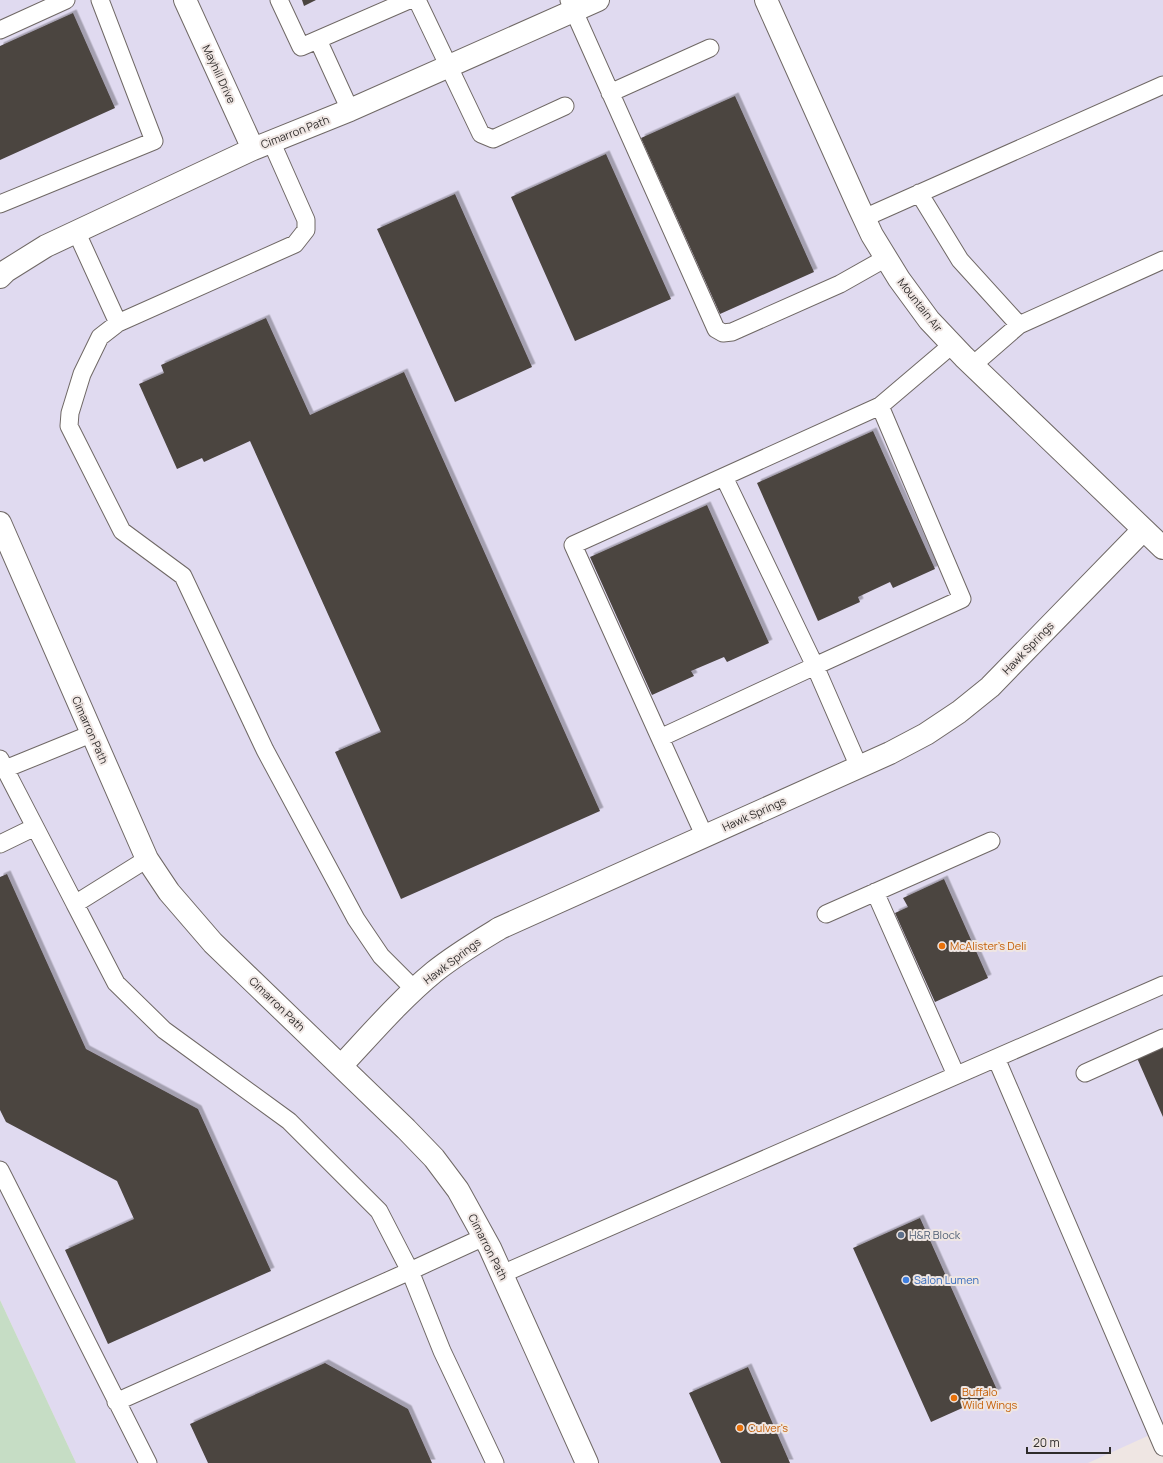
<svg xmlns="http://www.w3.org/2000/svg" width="1163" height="1463" font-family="Manrope,sans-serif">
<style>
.commercial{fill:#e0daf0}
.green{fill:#c6ddc5}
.building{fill:#4b4441;filter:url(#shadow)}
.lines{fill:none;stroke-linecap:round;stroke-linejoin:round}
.lane-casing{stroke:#6f6865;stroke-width:19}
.street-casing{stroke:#6f6865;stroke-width:24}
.lane{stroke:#fff;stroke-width:17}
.street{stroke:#fff;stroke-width:22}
.food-dot{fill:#e8710a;stroke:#efe6e3;stroke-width:1.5}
.service-dot{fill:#5c6f8a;stroke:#efe6e3;stroke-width:1.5}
.shop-dot{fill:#3f7fe0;stroke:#efe6e3;stroke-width:1.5}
.labels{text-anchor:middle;stroke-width:4;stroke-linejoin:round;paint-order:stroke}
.street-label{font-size:11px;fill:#2f2c2b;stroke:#efe6e3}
.food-label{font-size:11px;fill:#c56008;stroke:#efe6e3;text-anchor:start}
.service-label{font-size:11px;fill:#4e5e75;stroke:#efe6e3;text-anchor:start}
.shop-label{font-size:11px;fill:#366cbe;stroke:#efe6e3;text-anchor:start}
</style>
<defs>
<filter id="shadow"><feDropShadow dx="3.5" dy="-3.5" stdDeviation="0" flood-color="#0004"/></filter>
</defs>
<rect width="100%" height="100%" fill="#efe6e3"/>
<path class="commercial" d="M 0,0 L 1163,0 L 1163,1429 L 1088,1463 L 76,1463 L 0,1300 Z"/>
<path class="green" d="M 0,1300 L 76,1463 L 0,1463 Z"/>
<path class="building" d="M 302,0 L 316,0 L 304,6 Z
M 73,13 L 115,108 L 0,160 L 0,46 Z
M 735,96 L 814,272 L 720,314 L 641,138 Z
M 606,154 L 671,299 L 575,341 L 511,197 Z
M 455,194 L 532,367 L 455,402 L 377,229 Z
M 266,318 L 310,415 L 404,372 L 600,811 L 401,899 L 335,752 L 381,732 L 250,441 L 204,462 L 202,458 L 177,469 L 139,384 L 164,373 L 161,365 Z
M 873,431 L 935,569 L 893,588 L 890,582 L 858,597 L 860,602 L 818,621 L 757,483 Z
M 707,505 L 769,643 L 727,662 L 724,657 L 691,671 L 694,676 L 652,695 L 590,557 Z
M 7,874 L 86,1049 L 198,1109 L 271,1271 L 108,1344 L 65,1250 L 134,1219 L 117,1181 L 6,1122 L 0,1110 L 0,877 Z
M 944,879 L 988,978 L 935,1002 L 895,913 L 908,907 L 903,898 Z
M 1163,1047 L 1163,1117 L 1137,1058 Z
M 920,1218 L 998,1392 L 931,1422 L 853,1248 Z
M 325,1363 L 408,1409 L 432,1463 L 208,1463 L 190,1424 Z
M 748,1367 L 790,1463 L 721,1463 L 689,1393 Z"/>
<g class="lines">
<defs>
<path id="lane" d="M 279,0 L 301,47 L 409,0
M 417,0 L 481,134 L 493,139 L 565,106
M 569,0 L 716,329 L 723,333 L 732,332 L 840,284 L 886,258
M 0,30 L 66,0
M 318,40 L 350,110
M 610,93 L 710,48
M 271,141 L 306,220 L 306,230 L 295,244 L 118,323 L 100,337 L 82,374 L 70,413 L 69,426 L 122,531 L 183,576 L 265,750 L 356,919 L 381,956 L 415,990
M 919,193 L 960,260 L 1019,325
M 0,204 L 154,141 L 100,0
M 864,218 L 1163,85
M 76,231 L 118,323
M 973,365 L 1019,325 L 1163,260
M 724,477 L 815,666 L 660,738 L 573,545 L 880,406
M 660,738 L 705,837
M 0,759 L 5,769 L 91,734
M 859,767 L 815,666 L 962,599 L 880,406 L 953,344
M 5,769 L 75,904 L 147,859
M 0,844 L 35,827
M 875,892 L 956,1075
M 75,904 L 116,983 L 164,1030 L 289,1121 L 379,1211 L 410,1271 L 484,1237
M 826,914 L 991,841
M 996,1058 L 1163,1447
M 1085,1073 L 1163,1038
M 0,1170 L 148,1463
M 502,1274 L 1163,985
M 116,1402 L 410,1271 L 442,1351 L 495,1463"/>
<path id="street" d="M 185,0 L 253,149
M 766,0 L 858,205 L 872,235 L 899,279 L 929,320 L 964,357 L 1163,548
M 0,277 L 6,271 L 46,246 L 253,149 L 350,110 L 598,0
M 0,523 L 147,859 L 169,892 L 213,943 L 406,1129 L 434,1158 L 458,1190 L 490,1248 L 587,1463
M 341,1066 C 371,1034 400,1000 434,972 C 455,955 477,942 500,928 L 890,753 L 926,734 L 959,712 L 990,687 L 1143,530"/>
</defs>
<use href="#lane" class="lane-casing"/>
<use href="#street" class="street-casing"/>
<use href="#lane" class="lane"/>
<use href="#street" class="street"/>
</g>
<g class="food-dot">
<circle cx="942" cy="946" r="4"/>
<circle cx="954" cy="1398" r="4"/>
<circle cx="740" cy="1428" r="4"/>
</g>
<circle class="service-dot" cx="901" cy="1235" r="4"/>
<circle class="shop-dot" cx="906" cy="1280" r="4"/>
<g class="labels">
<g class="street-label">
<text transform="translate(219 74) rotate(65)" y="4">Mayhill Drive</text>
<text transform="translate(295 132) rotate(-21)" y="4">Cimarron Path</text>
<text transform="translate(920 305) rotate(52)" y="4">Mountain Air</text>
<text transform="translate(1028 648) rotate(-46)" y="4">Hawk Springs</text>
<text transform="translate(90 730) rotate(66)" y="4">Cimarron Path</text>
<text transform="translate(754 814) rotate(-24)" y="4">Hawk Springs</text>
<text transform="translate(452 961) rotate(-37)" y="4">Hawk Springs</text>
<text transform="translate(277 1004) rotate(44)" y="4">Cimarron Path</text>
<text transform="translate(488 1247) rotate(63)" y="4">Cimarron Path</text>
</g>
<g class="food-label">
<text x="950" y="950">McAlister's Deli</text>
<text x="962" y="1396">Buffalo<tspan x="962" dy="13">Wild Wings</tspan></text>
<text x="748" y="1432">Culver's</text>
</g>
<g class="service-label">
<text x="909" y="1239">H&amp;R Block</text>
</g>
<g class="shop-label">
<text x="914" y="1284">Salon Lumen</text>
</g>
</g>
<path d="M1027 1447v6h83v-6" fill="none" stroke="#2f2c2b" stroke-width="2"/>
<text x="1033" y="1447" font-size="12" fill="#2f2c2b" stroke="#efe6e3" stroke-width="3" paint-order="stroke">20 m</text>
</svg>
